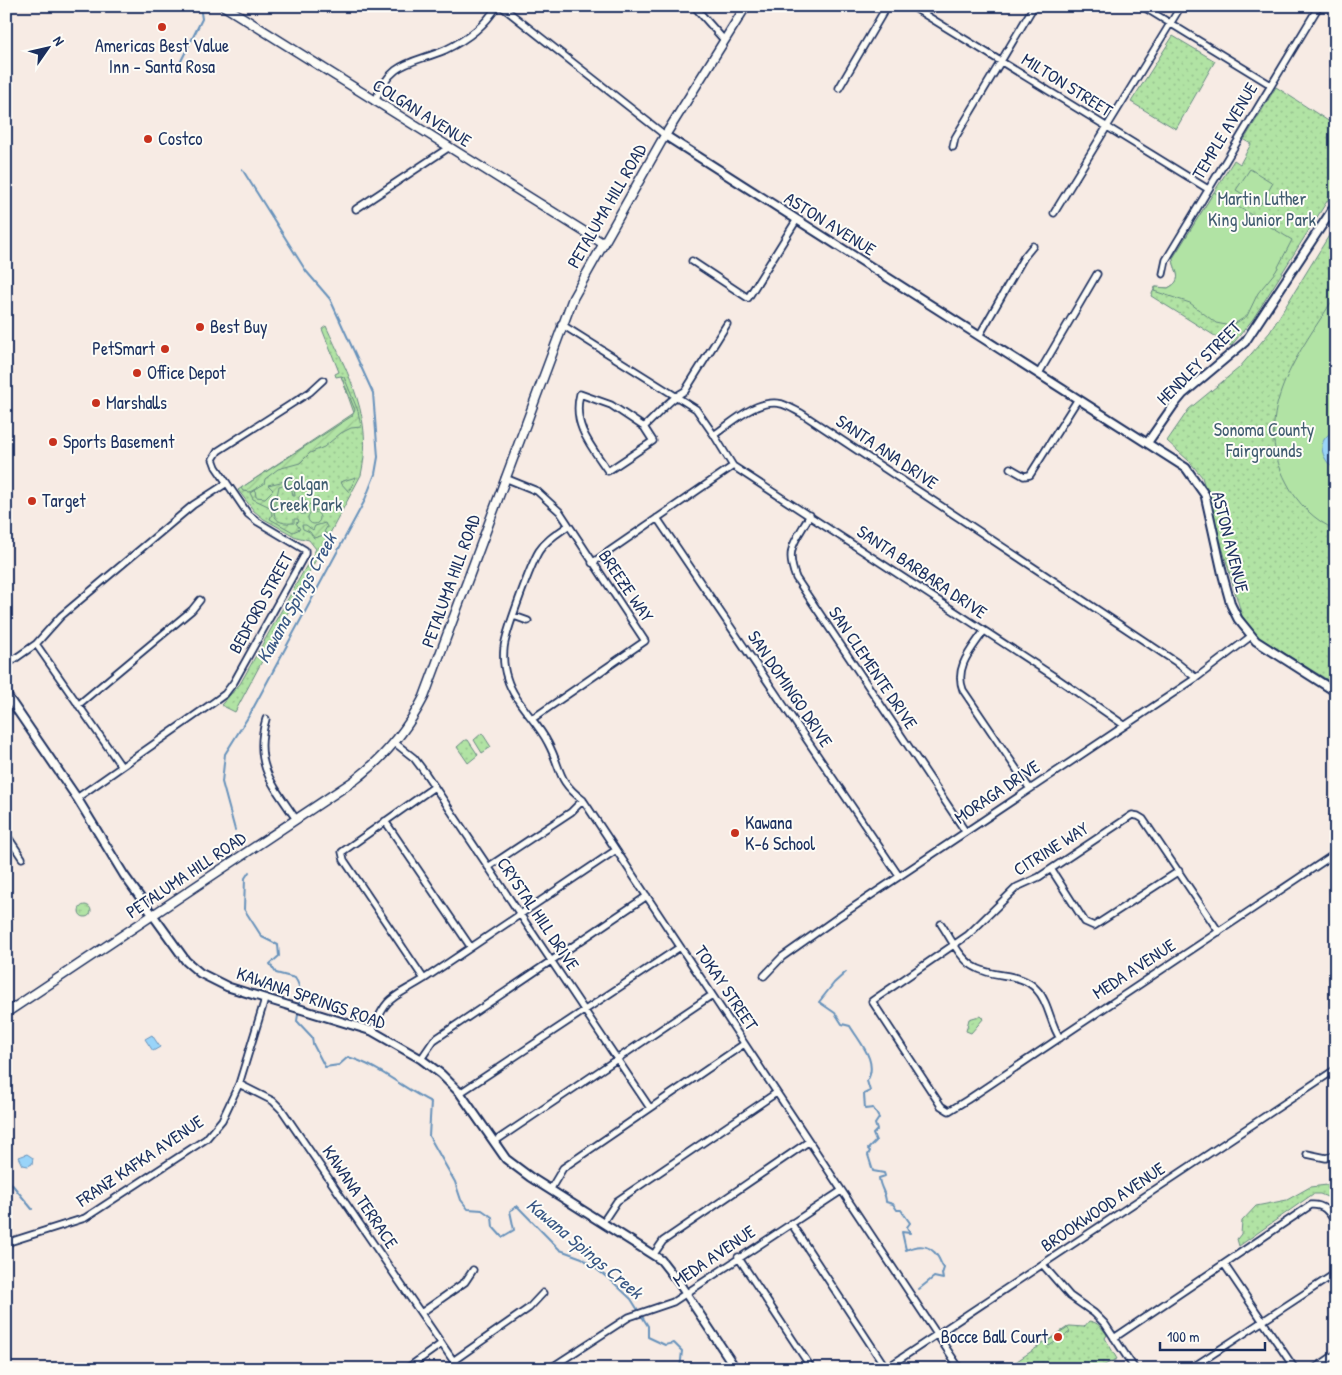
<svg xmlns="http://www.w3.org/2000/svg" width="1342" height="1375" font-family="'Patrick Hand',sans-serif">
<style>
.grass{fill:url(#grass-dots);stroke:#668981}
.garden{fill:url(#garden-furrows);stroke:#668981}
.pitch{fill:#b1e3a4;stroke:#668981}
.water{fill:#99d4f9;stroke:#6792bb}
.lines{fill:none;stroke-linecap:round;stroke-linejoin:round}
.stream{stroke:#6792bb;stroke-width:2}
.minor-casing{stroke:#1b2f5e;stroke-width:9}
.tertiary-casing{stroke:#1b2f5e;stroke-width:11}
.secondary-casing{stroke:#1b2f5e;stroke-width:11}
.minor{stroke:#fdfcf7;stroke-width:5.5}
.tertiary{stroke:#fdfcf7;stroke-width:7}
.secondary{stroke:#fdfcf7;stroke-width:8}
.poi-dot{fill:#c8321e;stroke:#fdfcf7;stroke-width:2}
.labels{text-anchor:middle;stroke-width:4;stroke-linejoin:round;paint-order:stroke}
.poi-label{font-size:18px;fill:#1b2f5e;stroke:#fdfcf7;text-anchor:start}
.street-label{font-size:18px;fill:#1b2f5e;stroke:#fdfcf7}
.park-label{font-size:18px;fill:#405c70;stroke:#fdfcf7}
.water-label{font-size:19px;font-style:italic;fill:#3a5885;stroke:#fdfcf7}
</style>
<defs>
<pattern id="grass-dots" width="8" height="8" patternUnits="userSpaceOnUse" patternTransform="scale(1.25)"><rect width="8" height="8" fill="#b1e3a4"/><path d="M2 2h.1M6 6h.1" fill="none" stroke="#98c390" stroke-width="1.8" stroke-linecap="round"/></pattern>
<pattern id="garden-furrows" width="10" height="10" patternUnits="userSpaceOnUse" patternTransform="scale(1.25)"><rect width="10" height="10" fill="#b1e3a4"/><path d="M-1 1l2-2M0 10L10 0M9 11l2-2" fill="none" stroke="#98c390"/></pattern>
</defs>
<rect width="100%" height="100%" fill="#f7ebe4"/>
<filter id="ink" filterUnits="userSpaceOnUse"><feTurbulence type="fractalNoise" baseFrequency=".02" numOctaves="2"/><feDisplacementMap in="SourceGraphic" scale="10" xChannelSelector="R" yChannelSelector="G"/><feConvolveMatrix kernelMatrix="1 2 1 2 8 2 1 2 1" color-interpolation-filters="sRGB"/></filter>
<g filter="url(#ink)">
<path class="grass" d="M 1173,36 L 1215,61 L 1176,129 L 1131,102 Z
M 1276,87 L 1336,126 L 1336,187 L 1253,319 L 1231,346 L 1151,296 L 1155,287 L 1168,288 C 1186,279 1173,270 1173,258 L 1234,160 L 1240,164 L 1251,144 L 1244,140 Z
M 1336,224 L 1336,685 L 1258,637 L 1242,616 L 1202,477 L 1190,462 L 1167,441 L 1189,409 L 1239,368 L 1270,332 Z
M 326,326 C 349,376 374,419 361,475 L 235,712 L 221,705 L 240,684 L 316,549 L 309,540 L 296,537 L 264,519 L 254,511 L 238,490 L 354,413 L 341,376 L 336,377 L 335,374 L 339,372 L 322,329 Z
M 482,733 L 491,747 L 482,753 L 474,740 Z
M 465,740 L 468,740 L 478,755 L 468,763 L 457,747 Z
M79 911a6 6 0 1 1 12 0a6 6 0 1 1-12 0Z
M 979,1016 L 984,1018 L 971,1033 L 966,1031 L 969,1019 Z
M 1336,1184 L 1336,1197 L 1332,1199 L 1320,1194 L 1313,1194 L 1239,1246 L 1237,1239 L 1241,1234 L 1242,1221 L 1256,1206 L 1287,1200 L 1310,1187 Z
M 1089,1321 C 1098,1322 1102,1328 1107,1335 L 1105,1338 L 1117,1359 L 1096,1369 L 1018,1369 L 1014,1363 L 1069,1326 L 1084,1327 Z"/>
<path class="garden" d="M 341,376 L 344,377 L 358,411 L 361,427 L 351,428 L 341,433 L 324,447 L 310,453 L 300,463 L 278,469 L 265,479 L 264,484 L 250,492 L 243,491 L 241,488 L 352,416 L 355,410 Z
M 356,477 L 349,492 L 340,482 Z
M 293,479 L 295,496 L 293,496 L 291,484 L 279,486 C 277,501 263,526 294,523 L 294,519 L 298,519 L 299,522 L 296,523 L 300,529 L 293,532 L 270,519 L 272,514 L 270,507 L 253,499 L 250,493 L 255,490 L 256,497 L 265,498 L 273,490 L 268,485 Z
M 302,496 L 310,505 L 317,502 L 325,506 L 323,510 L 305,511 L 305,514 L 301,514 L 299,497 Z
M 325,523 L 327,527 L 324,532 L 327,534 L 314,538 L 310,532 L 303,529 L 302,525 L 306,525 L 313,530 L 315,526 Z"/>
<path class="pitch" d="M 1250,169 L 1273,183 L 1260,205 L 1236,190 Z
M 1214,192 L 1292,240 L 1276,271 L 1258,293 L 1247,316 L 1231,326 L 1216,323 L 1190,303 L 1154,291 L 1156,287 L 1168,288 C 1186,279 1173,270 1173,258 Z
M 1336,295 L 1336,530 C 1315,521 1297,503 1287,483 C 1249,413 1300,352 1336,295 Z
M308 518a6 6 0 1 1 12 0a6 6 0 1 1-12 0Z
M 1068,1328 L 1070,1332 L 1049,1346 L 1046,1342 Z"/>
<path class="water" d="M 1331,433 L 1336,433 L 1336,470 C 1323,462 1315,442 1331,433 Z
M 152,1035 L 160,1047 L 153,1051 L 145,1039 Z
M 27,1154 L 33,1158 L 32,1164 L 28,1166 L 23,1165 L 19,1157 Z"/>
<g class="lines">
<path class="stream" d="M 181,61 L 202,19 L 200,6
M 235,830 L 222,782 L 225,754 L 250,714 L 364,502 L 375,474 L 378,457 L 373,393 L 330,299 L 306,271 L 242,169
M 249,872 L 245,878 L 244,909 L 262,937 L 278,945 L 279,956 L 270,964 L 276,973 L 295,978 C 304,990 299,1006 297,1021 L 312,1037 L 313,1044 L 325,1067 L 339,1065 L 348,1057 C 377,1065 403,1088 431,1102 L 429,1136 L 455,1182 L 461,1200 L 468,1209 L 482,1210 L 492,1217 L 493,1227 L 502,1237 L 514,1230 L 510,1211 L 517,1206 L 560,1250 L 582,1258 L 613,1282 L 631,1299 L 648,1326 L 648,1337 L 665,1345 L 674,1343 L 682,1351 L 680,1369
M 846,972 L 834,983 L 819,1002 L 835,1013 L 842,1024 L 850,1026 C 860,1043 879,1062 867,1081 L 870,1091 L 864,1094 L 865,1109 L 873,1108 L 879,1118 L 875,1124 L 877,1130 L 873,1134 L 876,1141 L 868,1149 L 870,1151 L 868,1155 L 873,1171 L 884,1173 L 885,1176 L 879,1178 C 880,1188 886,1193 886,1202 L 893,1204 L 897,1210 L 901,1210 L 910,1223 L 907,1227 L 910,1233 L 902,1232 L 906,1250 C 919,1244 930,1244 938,1257 C 941,1262 941,1265 944,1268 L 942,1274 L 943,1279 L 934,1277 L 919,1289
M 6,1177 L 32,1209"/>
<defs>
<path id="minor" d="M 501,6 L 666,136
M 694,6 L 724,40
M 911,6 L 1208,189
M 1142,6 L 1271,85
M 839,88 L 887,6
M 375,102 C 390,60 412,64 445,50 C 466,40 485,26 497,6
M 953,147 L 955,138 L 1034,6
M 356,209 L 448,148
M 1054,213 L 1181,6
M 692,261 L 748,298 L 796,221
M 1163,274 L 1166,260 L 1319,6
M 561,324 L 696,409 L 714,435 C 733,422 757,398 782,404 C 788,406 795,410 801,413 L 1176,662 L 1196,678
M 979,336 L 1024,257 L 1033,246
M 1039,373 L 1097,274
M 644,427 L 653,441 L 608,471 C 591,446 572,425 580,394 L 611,405 L 644,427 C 657,416 670,398 685,391 L 727,324
M 714,435 L 733,466 L 1058,679 L 1124,725
M 1010,468 L 1024,476 L 1030,475 L 1078,399
M 505,478 L 537,491 L 560,512 L 645,641 L 532,719
M 810,515 C 796,541 784,548 796,578 L 965,831
M 657,518 L 899,876
M 568,526 C 558,533 546,540 539,551 C 531,564 505,634 504,648 C 503,658 504,669 507,678 C 514,702 537,721 548,743 C 562,769 556,780 583,800 L 960,1369
M 592,563 L 733,466
M 514,616 L 528,621
M 984,631 C 972,649 954,667 963,690 L 1030,789
M 36,644 L 121,766
M 6,665 L 36,644 L 61,616 L 193,505 L 227,483
M 78,705 L 192,610 L 200,600
M 266,719 C 253,763 272,784 296,819
M 395,743 L 414,758 L 426,774 L 650,1108
M 77,798 L 214,702 L 225,694 L 234,682 L 305,554 L 305,550 L 258,522 L 248,514 L 216,467 L 213,459 L 218,451 L 310,392 L 323,380
M 385,821 L 470,946
M 6,834 L 22,858
M 488,867 L 571,812 L 583,800
M 1051,869 L 1085,922 L 1094,926 L 1179,871
M 941,924 C 950,937 959,957 973,966 C 993,979 1021,971 1037,990 C 1049,1002 1050,1024 1060,1038
M 1219,932 L 1143,819 L 1138,816 L 1132,815 L 1039,877 L 1017,887 L 968,935 L 872,1001 L 941,1106 L 949,1111 L 967,1100 C 1090,1018 1212,935 1336,853
M 764,976 L 782,957 L 837,918 L 1196,678 L 1250,637
M 424,979 L 344,860 L 342,852 L 434,787
M 372,1031 C 388,994 392,999 424,979 L 616,850
M 421,1059 L 434,1040 L 647,896
M 239,1084 L 273,1101 L 282,1110 L 459,1369
M 460,1093 L 680,947
M 494,1142 L 712,995
M 1307,1154 L 1326,1158 L 1336,1155
M 550,1190 L 563,1168 L 744,1044
M 603,1222 L 617,1201 L 776,1093
M 791,1223 L 886,1368
M 6,1243 L 85,1218 L 206,1139 L 222,1120 L 239,1084 L 265,999
M 654,1254 L 663,1241 L 808,1142
M 738,1257 L 812,1369
M 1224,1264 L 1295,1369
M 1043,1265 L 1070,1296 L 1094,1313 L 1105,1324 L 1135,1369
M 421,1313 L 465,1282 L 473,1270
M 1114,1338 L 1311,1205 C 1325,1204 1329,1213 1336,1223
M 453,1361 L 529,1308 L 543,1293
M 406,1369 L 441,1344
M 549,1369 L 629,1317 L 673,1302 L 841,1191
M 885,1369 L 1336,1069
M 1190,1369 L 1336,1273
M 1314,1369 L 1336,1354"/>
<path id="tertiary" d="M 666,136 L 1186,468 L 1205,495 L 1223,576 L 1231,605 L 1238,619 L 1256,641 L 1336,692
M 1148,442 L 1173,406 L 1183,394 L 1245,342 L 1336,204
M 6,694 L 77,798 L 124,875 L 186,961 L 200,973 L 228,987 L 372,1031 L 421,1059 L 441,1074 L 460,1093 L 506,1159 L 530,1177 L 661,1260 L 679,1283 L 736,1369"/>
<path id="secondary" d="M 224,6 L 604,244
M 6,1013 L 355,780 C 385,757 407,730 424,697 L 573,298 L 661,142 L 746,6"/>
</defs>
<use href="#minor" class="minor-casing"/>
<use href="#tertiary" class="tertiary-casing"/>
<use href="#secondary" class="secondary-casing"/>
<use href="#minor" class="minor"/>
<use href="#tertiary" class="tertiary"/>
<use href="#secondary" class="secondary"/>
</g>
</g>
<g class="poi-dot">
<circle cx="162" cy="27" r="5"/>
<circle cx="148" cy="139" r="5"/>
<circle cx="200" cy="327" r="5"/>
<circle cx="165" cy="349" r="5"/>
<circle cx="137" cy="373" r="5"/>
<circle cx="96" cy="403" r="5"/>
<circle cx="53" cy="442" r="5"/>
<circle cx="32" cy="501" r="5"/>
<circle cx="735" cy="833" r="5"/>
<circle cx="1058" cy="1337" r="5"/>
</g>
<g class="labels">
<g class="poi-label">
<text x="162" y="52" text-anchor="middle">Americas Best Value<tspan x="162" dy="21">Inn - Santa Rosa</tspan></text>
<text x="158" y="145">Costco</text>
<text x="210" y="333">Best Buy</text>
<text x="155" y="355" text-anchor="end">PetSmart</text>
<text x="147" y="379">Office Depot</text>
<text x="106" y="409">Marshalls</text>
<text x="63" y="448">Sports Basement</text>
<text x="42" y="507">Target</text>
<text x="745" y="829">Kawana<tspan x="745" dy="21">K-6 School</tspan></text>
<text x="1048" y="1343" text-anchor="end">Bocce Ball Court</text>
</g>
<g class="street-label">
<text transform="translate(1067 85) rotate(32)" y="6">MILTON STREET</text>
<text transform="translate(422 113) rotate(32)" y="6">COLGAN AVENUE</text>
<text transform="translate(1225 131) rotate(-59)" y="6">TEMPLE AVENUE</text>
<text transform="translate(607 206) rotate(-60)" y="6">PETALUMA HILL ROAD</text>
<text transform="translate(830 224) rotate(32)" y="6">ASTON AVENUE</text>
<text transform="translate(1199 363) rotate(-45)" y="6">HENDLEY STREET</text>
<text transform="translate(887 452) rotate(34)" y="6">SANTA ANA DRIVE</text>
<text transform="translate(1230 542) rotate(76)" y="6">ASTON AVENUE</text>
<text transform="translate(922 572) rotate(34)" y="6">SANTA BARBARA DRIVE</text>
<text transform="translate(451 581) rotate(-70)" y="6">PETALUMA HILL ROAD</text>
<text transform="translate(626 586) rotate(56)" y="6">BREEZE WAY</text>
<text transform="translate(261 603) rotate(-61)" y="6">BEDFORD STREET</text>
<text transform="translate(873 668) rotate(56)" y="6">SAN CLEMENTE DRIVE</text>
<text transform="translate(790 689) rotate(56)" y="6">SAN DOMINGO DRIVE</text>
<text transform="translate(997 792) rotate(-34)" y="6">MORAGA DRIVE</text>
<text transform="translate(1051 849) rotate(-32)" y="6">CITRINE WAY</text>
<text transform="translate(186 875) rotate(-34)" y="6">PETALUMA HILL ROAD</text>
<text transform="translate(538 914) rotate(56)" y="6">CRYSTAL HILL DRIVE</text>
<text transform="translate(1134 969) rotate(-33)" y="6">MEDA AVENUE</text>
<text transform="translate(726 988) rotate(56)" y="6">TOKAY STREET</text>
<text transform="translate(311 998) rotate(19)" y="6">KAWANA SPRINGS ROAD</text>
<text transform="translate(140 1161) rotate(-34)" y="6">FRANZ KAFKA AVENUE</text>
<text transform="translate(360 1197) rotate(56)" y="6">KAWANA TERRACE</text>
<text transform="translate(1103 1207) rotate(-34)" y="6">BROOKWOOD AVENUE</text>
<text transform="translate(714 1256) rotate(-34)" y="6">MEDA AVENUE</text>
</g>
<g class="park-label">
<text x="1262" y="205">Martin Luther<tspan x="1262" dy="21">King Junior Park</tspan></text>
<text x="1264" y="436">Sonoma County<tspan x="1264" dy="21">Fairgrounds</tspan></text>
<text x="306" y="490">Colgan<tspan x="306" dy="21">Creek Park</tspan></text>
</g>
<g class="water-label">
<text transform="translate(296 598) rotate(-61)" y="7">Kawana Spings Creek</text>
<text transform="translate(585 1248) rotate(40)" y="7">Kawana Spings Creek</text>
</g>
</g>
<rect width="1342" height="1375" fill="none" stroke="#fdfcf7" stroke-width="25"/>
<rect x="12" y="12" width="1317" height="1350" fill="none" stroke="#1b2f5e" stroke-width="2" filter="url(#ink)"/>
<g transform="translate(48 48) rotate(56)" stroke="#fdfcf7" stroke-width="4" paint-order="stroke">
<path d="M0-4L9 19L0 12L-9 19Z" fill="#1b2f5e"/>
<text y="-8" font-size="14" font-weight="bold" text-anchor="middle" fill="#1b2f5e">N</text>
</g>
<path d="M1160 1342v8h105v-8" fill="none" stroke="#1b2f5e" stroke-width="2.5"/>
<text x="1167" y="1342" font-size="15" fill="#1b2f5e" stroke="#fdfcf7" stroke-width="4" paint-order="stroke">100 m</text>
</svg>
